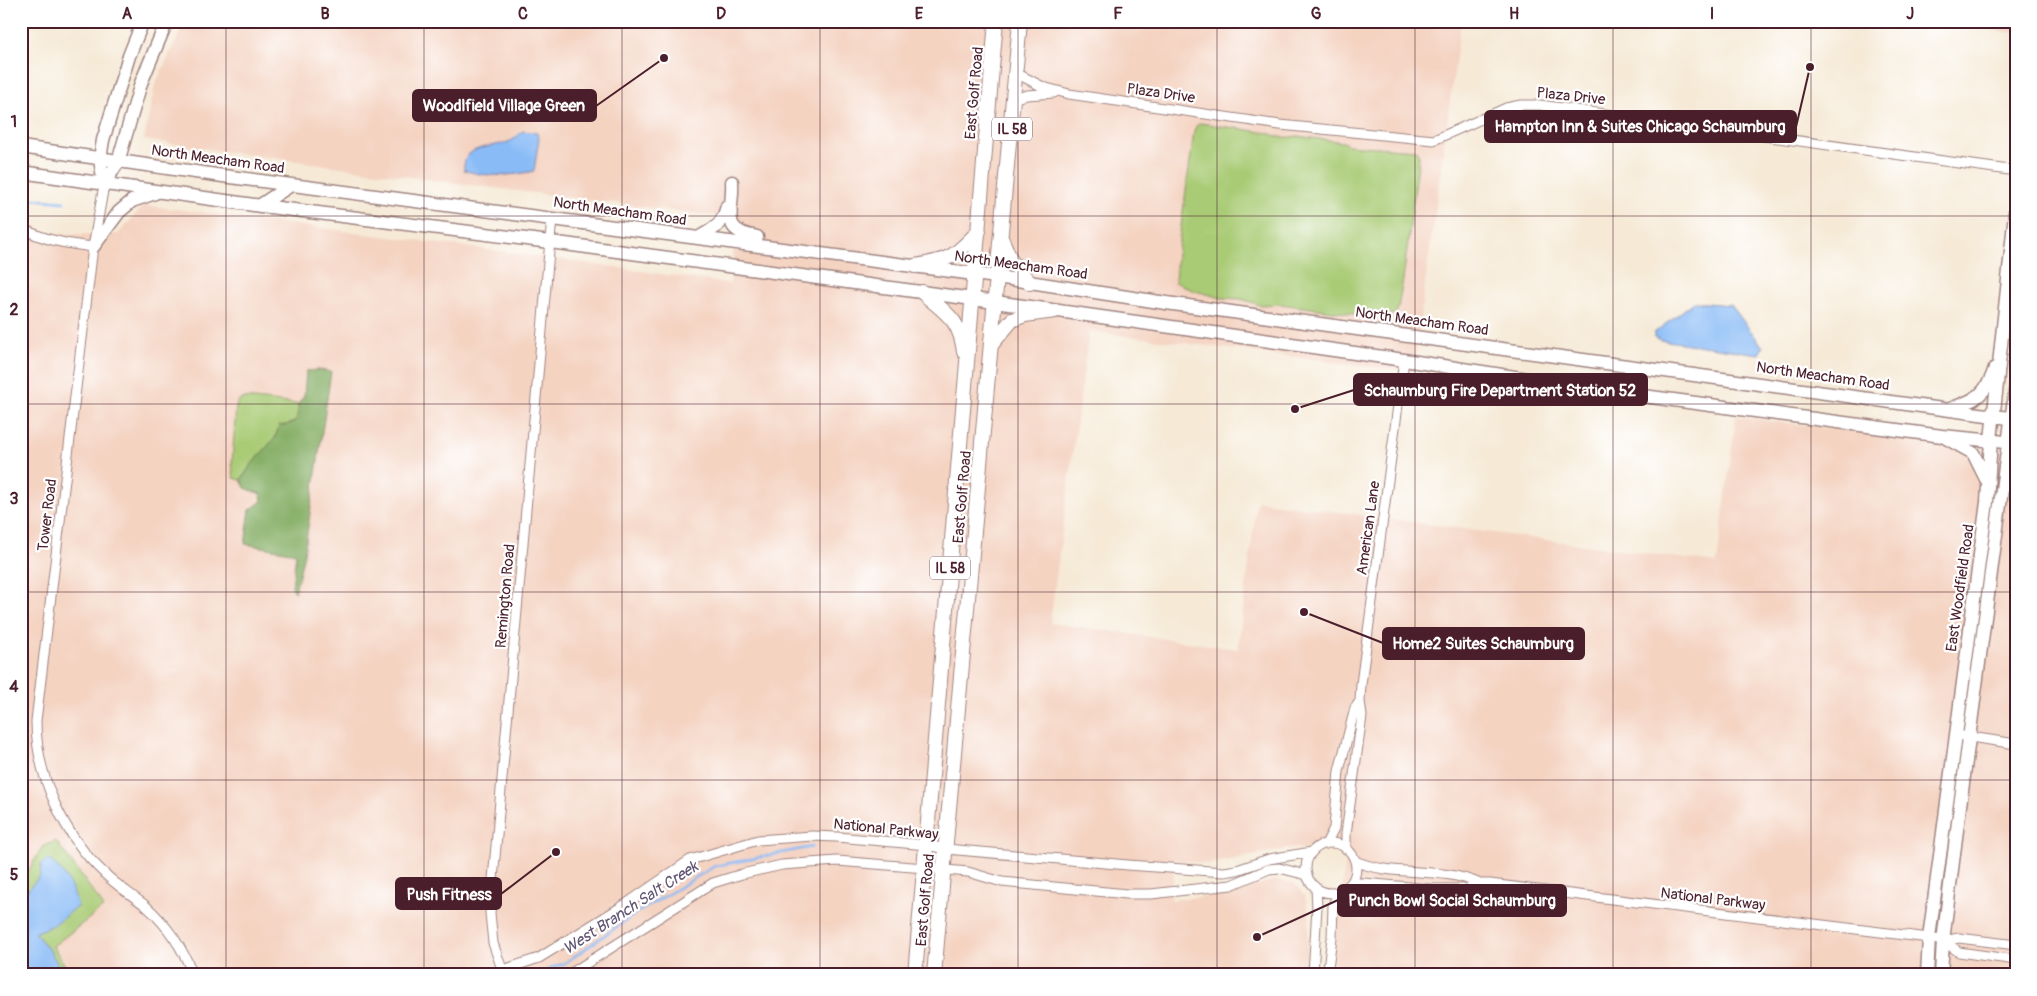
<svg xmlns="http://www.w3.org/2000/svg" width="2037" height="996" font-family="Pangolin,sans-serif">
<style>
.built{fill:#f4d3c1}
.green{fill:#a9cb74;stroke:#7a7550}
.forest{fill:#86af66;stroke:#686748}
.water{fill:#89bbf6;stroke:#6a6d90}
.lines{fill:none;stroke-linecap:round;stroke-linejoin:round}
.stream{stroke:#89bbf6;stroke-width:2.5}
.street-casing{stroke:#a08481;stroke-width:11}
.secondary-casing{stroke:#a08481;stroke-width:15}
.primary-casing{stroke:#a08481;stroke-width:16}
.street{stroke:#fff;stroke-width:9}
.secondary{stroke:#fff;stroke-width:12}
.primary{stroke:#fff;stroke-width:14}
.grid{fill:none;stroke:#4a1f2b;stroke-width:1;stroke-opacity:0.55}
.labels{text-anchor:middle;stroke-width:4.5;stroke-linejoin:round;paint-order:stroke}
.shield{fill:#fff;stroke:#80626b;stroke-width:1}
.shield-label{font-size:14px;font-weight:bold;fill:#4a1f2b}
.street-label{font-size:15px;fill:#4a1f2b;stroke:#fff}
.water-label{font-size:16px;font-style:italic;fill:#605672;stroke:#fff}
.leader{fill:none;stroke:#4a1f2b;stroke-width:2}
.callout-dot{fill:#4a1f2b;stroke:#fff;stroke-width:2}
.callout{fill:#4a1f2b;stroke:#4a1f2b;stroke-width:2}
.callout-label{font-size:16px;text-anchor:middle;font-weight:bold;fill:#fff}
.neatline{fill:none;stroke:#4a1f2b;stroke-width:2}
.grid-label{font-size:16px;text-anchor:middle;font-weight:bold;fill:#4a1f2b}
</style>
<rect width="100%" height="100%" fill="#fff"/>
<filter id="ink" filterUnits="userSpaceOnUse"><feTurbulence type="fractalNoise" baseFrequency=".02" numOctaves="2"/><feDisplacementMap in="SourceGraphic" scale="10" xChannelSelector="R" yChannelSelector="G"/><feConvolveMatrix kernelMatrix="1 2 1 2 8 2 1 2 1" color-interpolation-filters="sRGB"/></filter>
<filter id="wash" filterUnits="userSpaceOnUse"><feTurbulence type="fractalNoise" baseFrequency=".0096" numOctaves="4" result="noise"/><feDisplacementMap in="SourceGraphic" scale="20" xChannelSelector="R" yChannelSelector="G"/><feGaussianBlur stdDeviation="1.12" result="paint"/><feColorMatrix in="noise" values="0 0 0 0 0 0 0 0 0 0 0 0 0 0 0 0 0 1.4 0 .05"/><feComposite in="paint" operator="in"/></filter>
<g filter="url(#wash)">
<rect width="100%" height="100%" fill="#f6ead7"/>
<path class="built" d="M 185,21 L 1461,21 L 1413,372 L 1089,331 L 1050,623 L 1238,649 L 1257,501 L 1717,563 L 1736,416 L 2016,453 L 2016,975 L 1331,975 L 1347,852 L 1291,848 L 1210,864 L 1175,860 L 1171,900 L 1221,895 L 1274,880 L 1294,883 L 1305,897 L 1309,915 L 1306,975 L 21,975 L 21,220 L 50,234 L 118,234 L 144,205 L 558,259 L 730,284 L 736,219 L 731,218 L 470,185 L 144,140 L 155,85 Z
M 1923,21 L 2016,21 L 2016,33 Z"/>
<path class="green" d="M 1200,123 L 1270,133 C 1277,138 1289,138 1297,136 L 1343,142 L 1348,145 L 1416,150 L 1419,156 L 1403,280 L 1398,308 L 1395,315 L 1386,314 L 1375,317 L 1281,304 L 1260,305 L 1241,299 L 1221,298 L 1192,290 L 1175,282 L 1177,255 L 1194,132 L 1196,126 Z
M 245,398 L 298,404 C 300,421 295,424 279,426 L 275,438 L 251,465 L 241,480 L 234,478 L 232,464 L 236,407 L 238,401 Z
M 56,841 L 104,907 L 53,946 L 71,975 L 21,975 L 21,883 L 43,846 Z"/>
<path class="forest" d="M 320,370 L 331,372 L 304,554 L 295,592 L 292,587 L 296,553 L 245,544 L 250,510 L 262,501 L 261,494 L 245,488 L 241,480 L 251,465 L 275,438 L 279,426 C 295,424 300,421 298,404 L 304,396 L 306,371 Z"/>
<path class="water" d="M 523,131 L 537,133 L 539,138 L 534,171 C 510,176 487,178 464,170 C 462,141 498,150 514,139 C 517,137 520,133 523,131 Z
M 1694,302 L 1731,305 L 1763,347 L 1759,354 L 1660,340 L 1654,337 L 1654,333 Z
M 47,859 C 63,867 74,890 78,906 L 55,924 L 35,933 L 50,951 L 64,975 L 21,975 L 21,897 L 40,876 L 41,865 Z"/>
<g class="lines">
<path class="stream" d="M 21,198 L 64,202
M 548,969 L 565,963 L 635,914 L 715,866 L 812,847"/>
</g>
</g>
<g filter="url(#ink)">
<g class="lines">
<defs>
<path id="street" d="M 1016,73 L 1043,87 L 1069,94 L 1280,125 L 1434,140 L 1506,108 L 1521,105 L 1540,105 L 2016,171
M 1015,98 L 1027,95 L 1054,93
M 104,185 L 93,247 L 36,721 C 36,776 64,836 104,873 C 117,886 132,895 146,906 C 167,925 183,948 193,975
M 21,228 C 44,240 67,244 93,247
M 1964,736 L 2016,744
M1306 868a25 25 0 1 1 50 0a25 25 0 1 1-50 0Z
M 1326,844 L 1334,828 L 1339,771 L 1355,708 L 1360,701
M 1346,849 L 1346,834 L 1362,716 L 1360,701 L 1361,684 L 1404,360
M 1355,861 C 1394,878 1440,865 1480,884
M 1352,882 L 1431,889 L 1468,889 L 1480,884 L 1490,884 L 1929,938 L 1943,941 L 1959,952 L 2016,960
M 1943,941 L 1959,938 L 2016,945
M 488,975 L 539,958 L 626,904 L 690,860 L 758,840 L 812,836 L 837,837 L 927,845 L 946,849 L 1128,865 L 1224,872 L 1237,870 L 1269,859 L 1312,852
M 504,975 L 493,943 L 490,913 L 552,218
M 564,975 L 573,972 L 713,883 L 742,874 L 782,865 L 837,861 L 925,868 L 968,872 L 1002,882 L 1127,894 L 1151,894 L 1231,885 L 1269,869 L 1279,868 L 1307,875
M 1313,975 L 1317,907 L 1316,888
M 1327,975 L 1332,938 L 1333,905 L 1339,892"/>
<path id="secondary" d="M 21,147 L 223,176 L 997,277 L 1166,303 L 2016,419
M 21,172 L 254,205 L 550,242 L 995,302 L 1404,360 L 1606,391 L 1942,436 L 2016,443
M 732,182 C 734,212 718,231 757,237
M 104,185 L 118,162 L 141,83 L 167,21
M 104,185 L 100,159 L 103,140 L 129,56 L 143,21
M 259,206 L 291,185
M 698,238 C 715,228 722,226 727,206
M 93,247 L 119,212 L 132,201 L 155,193
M 1950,409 C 1975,400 1986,396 1995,368
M 1946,438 L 1973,453 L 1986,479
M 2003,488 L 2016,471
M 1927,975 L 1929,938 L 1987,502 L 1991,440 L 2016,204
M 1941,975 L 1943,941 L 1960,806 L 2016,384"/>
<path id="primary" d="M 1002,240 L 1011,261 L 1030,283
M 915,266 C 951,260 954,257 979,231
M 922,292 C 945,313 960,318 964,352
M 991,345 L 1012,320 L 1025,315 L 1055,311
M 915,975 L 996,21
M 934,975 L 1020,21"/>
</defs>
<use href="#street" class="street-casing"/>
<use href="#secondary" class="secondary-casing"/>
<use href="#primary" class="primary-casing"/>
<use href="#street" class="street"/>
<use href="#secondary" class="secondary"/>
<use href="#primary" class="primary"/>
</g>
</g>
<path class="grid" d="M 226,21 L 226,975M 424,21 L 424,975M 622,21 L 622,975M 820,21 L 820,975M 1018,21 L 1018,975M 1217,21 L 1217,975M 1415,21 L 1415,975M 1613,21 L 1613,975M 1811,21 L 1811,975M 21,216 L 2016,216M 21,404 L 2016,404M 21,592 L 2016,592M 21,780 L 2016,780"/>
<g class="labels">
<g class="shield">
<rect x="992" y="117.5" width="40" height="23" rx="4"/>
<rect x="930" y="556.5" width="40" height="23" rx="4"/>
</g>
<g class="shield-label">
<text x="1012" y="134">IL 58</text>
<text x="950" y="573">IL 58</text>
</g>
<g class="street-label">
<text transform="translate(974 93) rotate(-85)" y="5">East Golf Road</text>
<text transform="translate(1161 93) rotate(8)" y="5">Plaza Drive</text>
<text transform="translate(1571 96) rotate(6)" y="5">Plaza Drive</text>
<text transform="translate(218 159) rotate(8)" y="5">North Meacham Road</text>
<text transform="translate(620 211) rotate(8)" y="5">North Meacham Road</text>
<text transform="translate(1021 265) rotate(8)" y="5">North Meacham Road</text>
<text transform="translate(1422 321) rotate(8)" y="5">North Meacham Road</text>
<text transform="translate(1823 376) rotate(8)" y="5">North Meacham Road</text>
<text transform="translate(962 497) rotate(-85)" y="5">East Golf Road</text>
<text transform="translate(47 515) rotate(-83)" y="5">Tower Road</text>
<text transform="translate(1368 528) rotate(-82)" y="5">American Lane</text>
<text transform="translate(1960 588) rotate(-82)" y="5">East Woodfield Road</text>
<text transform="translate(505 596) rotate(-85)" y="5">Remington Road</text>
<text transform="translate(886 829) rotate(6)" y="5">National Parkway</text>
<text transform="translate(1713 899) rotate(7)" y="5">National Parkway</text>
<text transform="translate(925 900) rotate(-85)" y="5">East Golf Road</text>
</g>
<g class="water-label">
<text transform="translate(630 907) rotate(-33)" y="6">West Branch Salt Creek</text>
</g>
</g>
<path class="leader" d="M664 58L596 106M1810 67L1796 127M1295 409L1354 390M1304 612L1383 643M556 852L501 894M1257 937L1338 900"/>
<g class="callout-dot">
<circle cx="664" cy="58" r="5"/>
<circle cx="1810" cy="67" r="5"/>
<circle cx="1295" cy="409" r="5"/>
<circle cx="1304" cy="612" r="5"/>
<circle cx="556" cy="852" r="5"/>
<circle cx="1257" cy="937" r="5"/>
</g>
<g class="callout">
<rect x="413" y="90" width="183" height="31" rx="5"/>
<rect x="1485" y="111" width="311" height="31" rx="5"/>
<rect x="1354" y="374" width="293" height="31" rx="5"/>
<rect x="1383" y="628" width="201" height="31" rx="5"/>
<rect x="396" y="878" width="105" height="31" rx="5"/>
<rect x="1338" y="885" width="228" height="31" rx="5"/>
</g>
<g class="callout-label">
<text x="504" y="111">Woodlfield Village Green</text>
<text x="1640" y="132">Hampton Inn &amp; Suites Chicago Schaumburg</text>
<text x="1500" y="396">Schaumburg Fire Department Station 52</text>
<text x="1483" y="649">Home2 Suites Schaumburg</text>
<text x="449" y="900">Push Fitness</text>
<text x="1452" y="906">Punch Bowl Social Schaumburg</text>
</g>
<rect width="2037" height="996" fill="none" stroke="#fff" stroke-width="55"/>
<rect x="28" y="28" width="1982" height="940" class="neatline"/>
<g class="grid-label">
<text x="127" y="19">A</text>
<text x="325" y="19">B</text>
<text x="523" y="19">C</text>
<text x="721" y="19">D</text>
<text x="919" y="19">E</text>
<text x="1118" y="19">F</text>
<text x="1316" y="19">G</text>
<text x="1514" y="19">H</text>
<text x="1712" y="19">I</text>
<text x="1910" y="19">J</text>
<text x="14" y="127">1</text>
<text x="14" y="315">2</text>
<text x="14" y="504">3</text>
<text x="14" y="692">4</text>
<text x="14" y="880">5</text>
</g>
</svg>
